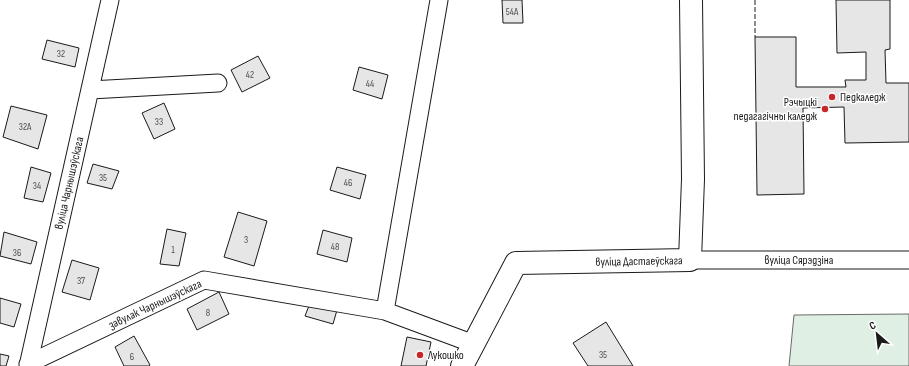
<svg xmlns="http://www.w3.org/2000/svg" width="909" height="366" font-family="'Sofia Sans Condensed',sans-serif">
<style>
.green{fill:#e0efe3;stroke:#6a6a6a}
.building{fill:#e6e6e6;stroke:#1a1a1a}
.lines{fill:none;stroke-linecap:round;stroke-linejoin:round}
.minor-casing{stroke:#1a1a1a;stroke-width:19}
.tertiary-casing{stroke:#1a1a1a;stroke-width:24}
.minor{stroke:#fff;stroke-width:17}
.tertiary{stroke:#fff;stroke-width:22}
.fence{stroke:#1a1a1a;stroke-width:1;stroke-dasharray:5 2;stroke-linecap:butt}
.poi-dot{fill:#c62828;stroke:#fff;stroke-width:1.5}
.labels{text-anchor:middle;stroke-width:3;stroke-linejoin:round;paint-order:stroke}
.number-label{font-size:10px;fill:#4d4d4d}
.poi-label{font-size:12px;fill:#1a1a1a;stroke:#fff;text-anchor:start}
.street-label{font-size:12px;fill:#1a1a1a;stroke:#fff}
</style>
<rect width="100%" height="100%" fill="#fff"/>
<path class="green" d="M 909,314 L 909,366 L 789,366 L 794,315 Z"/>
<path class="building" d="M 502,0 L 522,0 L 523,23 L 503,23 Z
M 836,0 L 890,0 L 890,49 L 885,50 L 886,83 L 909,83 L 909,142 L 845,143 L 844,107 L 803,108 L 804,194 L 757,195 L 755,37 L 796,37 L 796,87 L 846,87 L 845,80 L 866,80 L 866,52 L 837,53 Z
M 47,40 L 79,48 L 75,67 L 42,59 Z
M 258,56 L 270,78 L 242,92 L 231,70 Z
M 359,67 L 388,75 L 382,99 L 353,90 Z
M 164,103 L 175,129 L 154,139 L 142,113 Z
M 11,106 L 47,115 L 38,149 L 3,137 Z
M 93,164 L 119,171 L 112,189 L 87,183 Z
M 31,167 L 51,173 L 43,202 L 24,198 Z
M 337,167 L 366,175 L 360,199 L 330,190 Z
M 238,212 L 267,221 L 254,266 L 224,257 Z
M 167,229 L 186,233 L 179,266 L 160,264 Z
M 323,230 L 352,238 L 347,262 L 317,254 Z
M 4,232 L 37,242 L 31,264 L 0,256 Z
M 72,260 L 99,268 L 90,300 L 62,292 Z
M 219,292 L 229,314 L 197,330 L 187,309 Z
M 0,298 L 21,304 L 14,327 L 0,323 Z
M 310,303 L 337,310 L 333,324 L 305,316 Z
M 606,322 L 633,366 L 588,366 L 573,343 Z
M 134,336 L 150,365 L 149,366 L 124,366 L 115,347 Z
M 407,337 L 431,342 L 426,366 L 401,366 Z
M 0,354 L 9,356 L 6,366 L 0,366 Z"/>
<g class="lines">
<defs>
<path id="minor" d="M 90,90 L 218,83
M 690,260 L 909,260
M 385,311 L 439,0
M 28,364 L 204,280 L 385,311 L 474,344
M 28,366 L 110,0"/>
<path id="tertiary" d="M 462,366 L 516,263 L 690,260 L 693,179 L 691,0"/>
</defs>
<use href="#minor" class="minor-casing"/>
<use href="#tertiary" class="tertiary-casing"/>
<use href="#minor" class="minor"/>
<use href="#tertiary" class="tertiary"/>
<path class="fence" d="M 755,0 L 755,37"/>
</g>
<g class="poi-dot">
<circle cx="832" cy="97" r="4"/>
<circle cx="825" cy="109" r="4"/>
<circle cx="420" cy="355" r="4"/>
</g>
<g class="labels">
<g class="number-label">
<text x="512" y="15">54А</text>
<text x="61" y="57">32</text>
<text x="250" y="78">42</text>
<text x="370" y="87">44</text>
<text x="159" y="125">33</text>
<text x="25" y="130">32А</text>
<text x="103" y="181">35</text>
<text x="348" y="186">46</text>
<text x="37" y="189">34</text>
<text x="246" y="243">3</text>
<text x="335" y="250">48</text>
<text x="173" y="253">1</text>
<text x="17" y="256">36</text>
<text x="81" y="284">37</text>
<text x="208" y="316">8</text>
<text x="603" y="358">35</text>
<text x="132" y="360">6</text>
</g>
<g class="poi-label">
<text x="840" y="101">Педкаледж</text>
<text x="817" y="106" text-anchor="end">Рэчыцкі<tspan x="817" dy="14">педагагічны каледж</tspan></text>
<text x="428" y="359">Лукошко</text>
</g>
<g class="street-label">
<text transform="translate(69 183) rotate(-77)" y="4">вуліца Чарнышэўскага</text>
<text x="799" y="264">вуліца Сярэдзіна</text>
<text transform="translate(639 261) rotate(-1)" y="4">вуліца Дастаеўскага</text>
<text transform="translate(155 304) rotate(-25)" y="4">завулак Чарнышэўскага</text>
</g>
</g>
<g transform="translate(877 334) rotate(332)" stroke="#ffffff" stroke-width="3" paint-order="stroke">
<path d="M0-3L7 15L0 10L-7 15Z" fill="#1a1a1a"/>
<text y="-6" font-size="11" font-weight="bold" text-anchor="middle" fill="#1a1a1a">С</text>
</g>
</svg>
